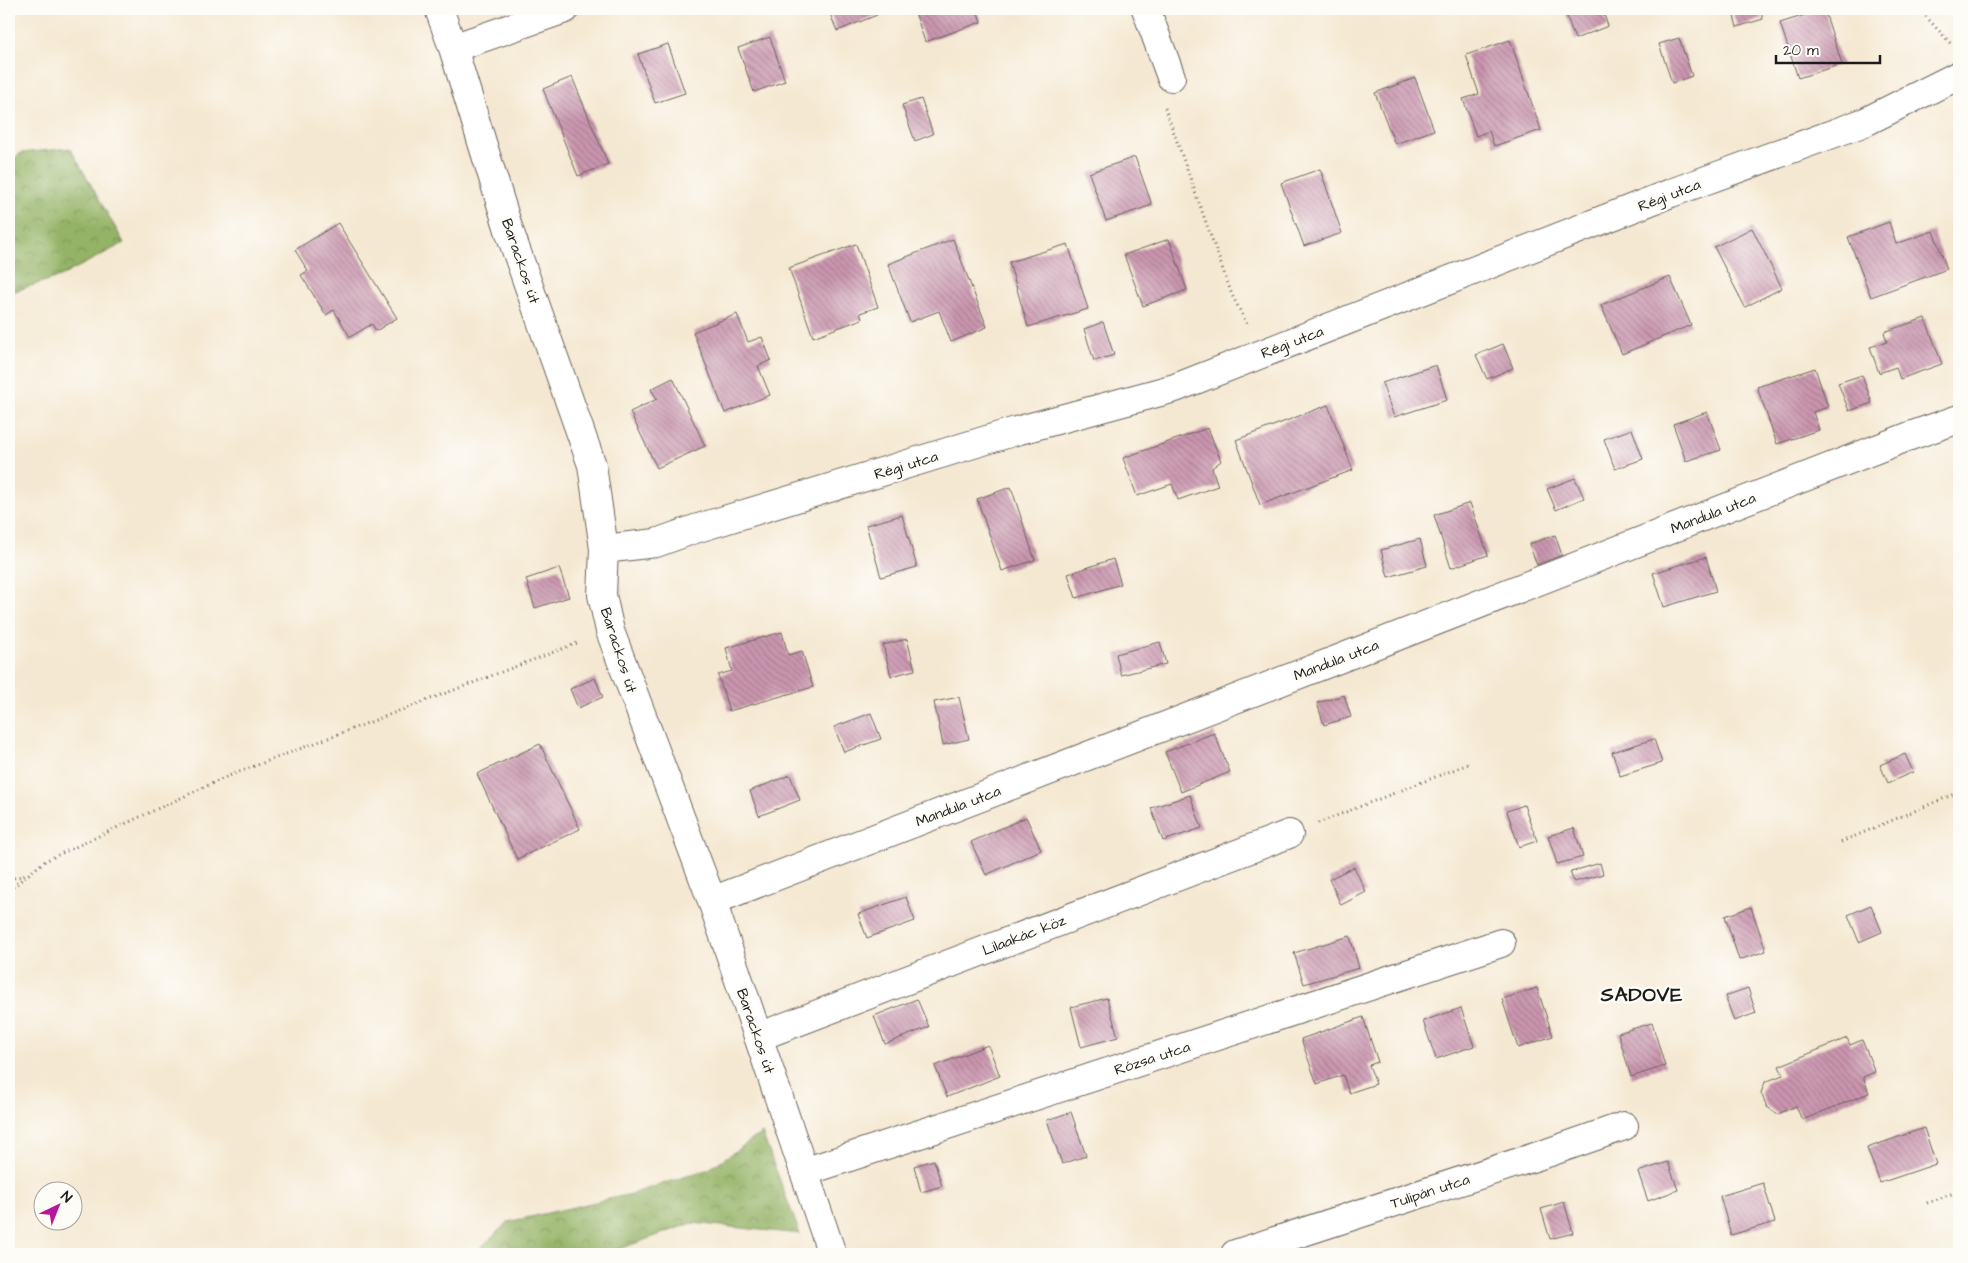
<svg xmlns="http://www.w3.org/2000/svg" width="1968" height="1263" font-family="'Architects Daughter',sans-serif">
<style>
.forest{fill:url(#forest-crowns);stroke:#586841}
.building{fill:url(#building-back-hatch)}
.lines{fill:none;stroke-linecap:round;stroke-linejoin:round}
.street-casing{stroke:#68635c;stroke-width:30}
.path{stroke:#68635c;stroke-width:3;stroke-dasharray:1 4;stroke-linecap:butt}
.street{stroke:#fff;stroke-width:28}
.labels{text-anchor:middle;stroke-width:5;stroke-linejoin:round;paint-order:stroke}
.street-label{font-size:15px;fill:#1c1c1c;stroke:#fdfcf7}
.district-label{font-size:20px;font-weight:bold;letter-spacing:1px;fill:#1c1c1c;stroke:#fdfcf7}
</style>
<defs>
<pattern id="forest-crowns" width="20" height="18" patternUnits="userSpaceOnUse" patternTransform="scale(1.25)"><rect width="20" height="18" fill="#94b366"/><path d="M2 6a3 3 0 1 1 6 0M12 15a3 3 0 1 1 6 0" fill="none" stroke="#789153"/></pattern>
<pattern id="building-back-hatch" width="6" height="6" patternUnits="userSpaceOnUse" patternTransform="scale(1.25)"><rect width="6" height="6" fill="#ca96af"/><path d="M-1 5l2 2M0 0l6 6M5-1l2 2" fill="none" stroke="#a37a8e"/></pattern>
</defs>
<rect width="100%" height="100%" fill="#fdfcf7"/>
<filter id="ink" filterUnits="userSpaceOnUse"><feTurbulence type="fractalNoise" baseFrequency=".02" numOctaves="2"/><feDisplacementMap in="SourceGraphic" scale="10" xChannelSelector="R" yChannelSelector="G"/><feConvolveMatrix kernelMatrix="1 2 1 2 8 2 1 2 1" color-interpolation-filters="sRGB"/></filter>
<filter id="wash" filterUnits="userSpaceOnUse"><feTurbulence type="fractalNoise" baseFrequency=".0096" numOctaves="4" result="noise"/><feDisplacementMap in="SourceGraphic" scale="20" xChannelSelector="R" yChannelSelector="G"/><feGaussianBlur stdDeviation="1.12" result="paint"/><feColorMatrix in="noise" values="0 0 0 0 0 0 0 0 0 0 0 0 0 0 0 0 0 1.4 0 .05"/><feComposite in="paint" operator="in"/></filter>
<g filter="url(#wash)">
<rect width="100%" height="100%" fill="#f5e8d2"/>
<path class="forest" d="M 70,148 L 124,243 L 61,276 L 9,293 L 9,163 L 21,153 Z
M 762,1133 L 800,1234 L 692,1223 L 605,1254 L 474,1254 L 508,1222 L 631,1194 L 709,1169 Z"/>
<g id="blocks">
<path class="building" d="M 828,9 L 875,9 L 877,15 L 837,31 Z
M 914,9 L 977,9 L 981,22 L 925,42 Z
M 1564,9 L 1602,9 L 1608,26 L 1575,39 Z
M 1732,9 L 1760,9 L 1763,19 L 1737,27 Z
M 1824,9 L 1842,64 L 1798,78 L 1780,23 Z
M 770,37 L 785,81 L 754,92 L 738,48 Z
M 1679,38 L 1692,76 L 1672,83 L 1659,44 Z
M 1510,40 L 1541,130 L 1494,146 L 1489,131 L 1476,136 L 1463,99 L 1479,94 L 1466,55 Z
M 668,44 L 685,93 L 655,103 L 638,54 Z
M 572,77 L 608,164 L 578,176 L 543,89 Z
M 1415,78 L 1434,130 L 1395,144 L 1375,93 Z
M 921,99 L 933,134 L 915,141 L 902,105 Z
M 1135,157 L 1152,205 L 1106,221 L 1089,173 Z
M 1320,169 L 1342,233 L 1304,246 L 1281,183 Z
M 1889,222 L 1896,244 L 1933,231 L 1947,269 L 1871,297 L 1848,237 Z
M 338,223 L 397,318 L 376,331 L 372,324 L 350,337 L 334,310 L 326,315 L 301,275 L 308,271 L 295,250 Z
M 1752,228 L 1782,288 L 1745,307 L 1714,247 Z
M 953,239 L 987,327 L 951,342 L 939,311 L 910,322 L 888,264 Z
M 1169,239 L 1187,290 L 1143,306 L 1124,255 Z
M 856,244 L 878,307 L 860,313 L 862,319 L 813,337 L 789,268 Z
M 1068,244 L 1088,309 L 1028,327 L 1009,262 Z
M 1670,277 L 1691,325 L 1622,354 L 1601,305 Z
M 737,314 L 748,342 L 762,337 L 771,360 L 758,366 L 770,395 L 725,413 L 693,332 Z
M 1925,318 L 1942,364 L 1900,379 L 1896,367 L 1879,373 L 1870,347 L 1887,342 L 1884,332 Z
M 1103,322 L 1114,355 L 1094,361 L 1084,329 Z
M 1503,344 L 1513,368 L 1487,379 L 1476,355 Z
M 1436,365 L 1447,400 L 1394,417 L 1382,383 Z
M 1815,368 L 1828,407 L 1813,412 L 1819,430 L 1777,444 L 1757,387 Z
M 1862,375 L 1872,403 L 1849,411 L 1838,383 Z
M 673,378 L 705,446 L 657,468 L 630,412 L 657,399 L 651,389 Z
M 1328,405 L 1353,470 L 1260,505 L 1236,440 Z
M 1707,412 L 1721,450 L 1686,461 L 1673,424 Z
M 1208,428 L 1221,461 L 1212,468 L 1218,486 L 1178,500 L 1172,484 L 1137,496 L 1123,458 Z
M 1632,429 L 1643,459 L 1615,469 L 1604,439 Z
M 1575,478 L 1584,498 L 1556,510 L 1547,489 Z
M 1011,487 L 1035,560 L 1002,571 L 977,499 Z
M 1470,503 L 1488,555 L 1451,568 L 1434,515 Z
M 902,515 L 917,567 L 881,577 L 866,525 Z
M 1555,535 L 1562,555 L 1537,565 L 1529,544 Z
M 1420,539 L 1427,566 L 1388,577 L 1381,550 Z
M 1706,557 L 1716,591 L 1664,607 L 1653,573 Z
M 1113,559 L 1121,584 L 1076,598 L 1068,574 Z
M 559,568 L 569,597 L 535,608 L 526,579 Z
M 782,632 L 788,655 L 802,651 L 813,687 L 729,711 L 718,675 L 732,671 L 726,648 Z
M 907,639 L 915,670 L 891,676 L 883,645 Z
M 1160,642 L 1166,664 L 1121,675 L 1116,654 Z
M 595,678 L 603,697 L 578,708 L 570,689 Z
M 1344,695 L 1351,717 L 1324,725 L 1317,703 Z
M 959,697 L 969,739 L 943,745 L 934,702 Z
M 871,713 L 881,739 L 844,752 L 834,727 Z
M 1214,733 L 1230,772 L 1181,792 L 1165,752 Z
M 1654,739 L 1662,763 L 1620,776 L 1612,752 Z
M 540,744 L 580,829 L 517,859 L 477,774 Z
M 1905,754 L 1913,772 L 1888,783 L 1880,765 Z
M 790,775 L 800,800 L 759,816 L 750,791 Z
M 1190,795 L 1202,828 L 1163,841 L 1151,808 Z
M 1524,805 L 1537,841 L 1519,847 L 1507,811 Z
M 1026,817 L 1041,850 L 986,875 L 971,842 Z
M 1574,828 L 1583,857 L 1557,864 L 1548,836 Z
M 1600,863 L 1603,874 L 1574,882 L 1570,872 Z
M 1354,867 L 1366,892 L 1341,905 L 1329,879 Z
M 906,897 L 915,921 L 867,938 L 858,914 Z
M 1871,905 L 1882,932 L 1859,942 L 1848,915 Z
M 1751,907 L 1766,951 L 1739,960 L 1725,916 Z
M 1350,936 L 1359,968 L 1304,984 L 1294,953 Z
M 1537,988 L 1553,1036 L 1518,1048 L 1502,999 Z
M 1748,988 L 1756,1013 L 1734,1021 L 1725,996 Z
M 1107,998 L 1118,1037 L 1081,1047 L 1071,1007 Z
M 917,999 L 929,1027 L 885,1044 L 874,1016 Z
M 1461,1008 L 1474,1046 L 1436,1059 L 1423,1021 Z
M 1363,1017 L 1378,1062 L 1369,1065 L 1376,1084 L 1349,1093 L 1343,1075 L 1317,1084 L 1301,1039 Z
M 1652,1023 L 1665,1066 L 1631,1077 L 1618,1033 Z
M 1847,1038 L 1850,1045 L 1862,1040 L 1875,1072 L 1863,1077 L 1869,1093 L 1802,1120 L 1796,1106 L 1778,1114 L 1767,1107 L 1761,1093 L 1765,1082 L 1783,1075 L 1779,1066 Z
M 988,1045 L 1000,1076 L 947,1097 L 935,1066 Z
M 1071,1112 L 1086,1156 L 1062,1164 L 1047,1120 Z
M 1924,1128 L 1936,1164 L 1880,1183 L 1867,1148 Z
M 934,1160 L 942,1186 L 921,1192 L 914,1166 Z
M 1668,1162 L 1678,1190 L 1648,1201 L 1638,1172 Z
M 1763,1183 L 1775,1222 L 1731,1235 L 1720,1196 Z
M 1564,1202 L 1573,1233 L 1550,1239 L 1541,1209 Z
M 1669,1249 L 1671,1254 L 1655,1254 Z"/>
</g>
</g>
<g filter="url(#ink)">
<use href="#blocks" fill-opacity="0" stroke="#68635c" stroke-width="1"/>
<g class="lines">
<defs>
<path id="street" d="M 439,9 L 453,48 L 509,230 L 592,465 L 604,549 L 602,595 L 610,631 L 712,901 L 832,1254
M 1146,9 L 1171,77
M 453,48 L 565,9
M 604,549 L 656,543 L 695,529 L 1016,431 L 1175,388 L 1671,193 L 1865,122 L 1959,75
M 712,901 L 1331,662 L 1910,436 L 1959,419
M 758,1037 L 1289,834
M 804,1172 L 1501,943
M 1235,1254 L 1547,1153 L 1624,1126"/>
</defs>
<use href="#street" class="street-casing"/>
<path class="path" d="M 1919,9 L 1952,45
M 1165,108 L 1232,295 L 1248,326
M 1318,823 L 1471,763
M 1841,842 L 1959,792
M 9,879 L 26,875
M 9,890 L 45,861 L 226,777 L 580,642
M 1927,1203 L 1959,1191"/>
<use href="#street" class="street"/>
</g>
</g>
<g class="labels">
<g class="street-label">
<text transform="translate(1669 195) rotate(-21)" y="5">Régi utca</text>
<text transform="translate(521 261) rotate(71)" y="5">Barackos út</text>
<text transform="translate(1292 342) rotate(-21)" y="5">Régi utca</text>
<text transform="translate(906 465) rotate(-17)" y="5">Régi utca</text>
<text transform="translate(1713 513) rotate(-21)" y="5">Mandula utca</text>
<text transform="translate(619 650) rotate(72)" y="5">Barackos út</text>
<text transform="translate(1336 660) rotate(-21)" y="5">Mandula utca</text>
<text transform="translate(958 806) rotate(-21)" y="5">Mandula utca</text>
<text transform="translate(1024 935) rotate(-21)" y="5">Lilaakác köz</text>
<text transform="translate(756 1031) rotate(71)" y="5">Barackos út</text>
<text transform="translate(1152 1058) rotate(-18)" y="5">Rózsa utca</text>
<text transform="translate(1430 1191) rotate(-18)" y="5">Tulipán utca</text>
</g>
<g class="district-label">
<text x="1642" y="1001">SADOVE</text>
</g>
</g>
<rect width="1968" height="1263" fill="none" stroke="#fdfcf7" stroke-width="30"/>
<g transform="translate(58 1206) rotate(43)"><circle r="24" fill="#fdfcf7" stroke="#a3a29f"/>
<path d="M0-4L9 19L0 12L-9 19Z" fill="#b5179e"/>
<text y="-8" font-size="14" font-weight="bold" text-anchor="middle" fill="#1c1c1c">N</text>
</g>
<path d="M1776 55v8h104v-8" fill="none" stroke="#1c1c1c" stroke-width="2.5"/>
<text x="1783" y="55" font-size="15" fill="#1c1c1c" stroke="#fdfcf7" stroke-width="4" paint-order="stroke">20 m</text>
</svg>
